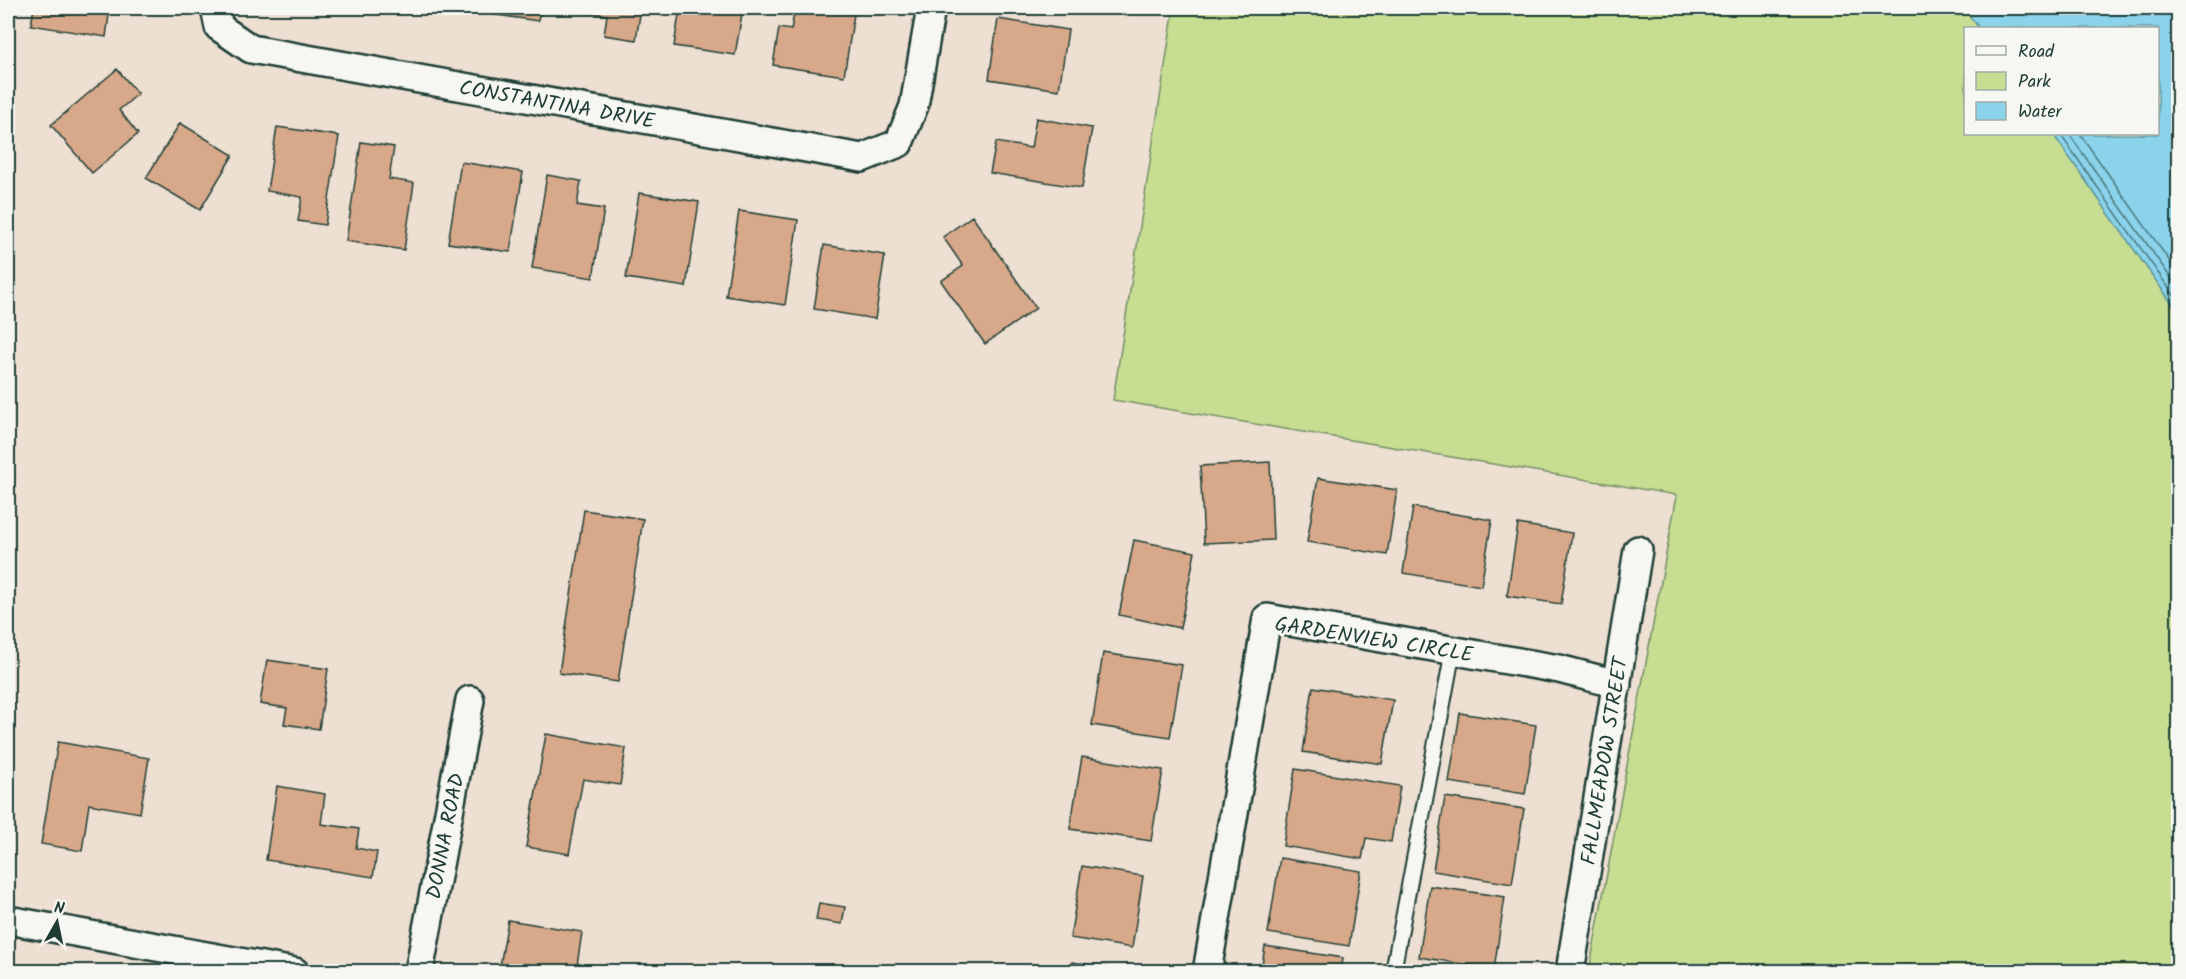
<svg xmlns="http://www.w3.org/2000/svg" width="2186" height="979" font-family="Kalam,sans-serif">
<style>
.green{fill:#c6dd92;stroke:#728d63;stroke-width:1.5}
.water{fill:#8ad3eb;stroke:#5f97a2;stroke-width:1.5}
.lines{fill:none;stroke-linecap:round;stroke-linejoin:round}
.shore{stroke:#4a797d;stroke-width:1.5}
.building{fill:#d7a889;stroke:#1f3d34;stroke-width:1.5}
.lane-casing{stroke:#1f3d34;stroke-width:18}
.street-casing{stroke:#1f3d34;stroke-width:32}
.lane{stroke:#f6f6f2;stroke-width:14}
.street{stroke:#f6f6f2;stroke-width:27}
.labels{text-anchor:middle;stroke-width:6;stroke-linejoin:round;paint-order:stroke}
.street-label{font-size:21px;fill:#1f3d34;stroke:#f6f6f2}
</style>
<rect width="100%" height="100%" fill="#eddfd2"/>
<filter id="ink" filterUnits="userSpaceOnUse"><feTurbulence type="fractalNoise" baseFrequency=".0167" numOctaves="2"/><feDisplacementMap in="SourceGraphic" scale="12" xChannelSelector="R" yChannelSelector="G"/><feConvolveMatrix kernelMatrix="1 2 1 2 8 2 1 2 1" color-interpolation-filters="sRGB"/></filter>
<g filter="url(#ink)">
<path class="green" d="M 1174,8 L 1964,8 L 1979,28 L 1966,28 L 1966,134 L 2053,134 L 2178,312 L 2178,971 L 1589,971 L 1677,495 L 1113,400 Z"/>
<path class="water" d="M 1964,8 L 2178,8 L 2178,312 L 2053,134 L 2158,134 L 2158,28 L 1979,28 Z"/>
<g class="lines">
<path class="shore" d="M 2060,134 L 2178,301
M 2069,134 L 2178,288
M 2080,134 L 2178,273"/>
</g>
<path class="building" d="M 34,8 L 110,8 L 106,37 L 31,25 Z
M 477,8 L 540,8 L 538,21 L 476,12 Z
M 578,8 L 641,8 L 636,40 L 604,35 L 607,15 L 578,11 Z
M 680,8 L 743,8 L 735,55 L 674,46 Z
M 795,8 L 855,8 L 844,76 L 773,65 L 779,28 L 791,30 Z
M 998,19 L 1068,30 L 1059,90 L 989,79 Z
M 117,69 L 138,94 L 119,110 L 138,134 L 92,173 L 51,125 Z
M 1036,118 L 1092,128 L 1082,188 L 990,173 L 996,142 L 1031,148 Z
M 180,123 L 233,155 L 200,210 L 146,178 Z
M 277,127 L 339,136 L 325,225 L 298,221 L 302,197 L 267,191 Z
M 361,142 L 394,147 L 389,179 L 414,183 L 404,250 L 346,241 Z
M 461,162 L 523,172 L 510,252 L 448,243 Z
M 547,175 L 581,181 L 577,205 L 604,209 L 593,278 L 532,268 Z
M 639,193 L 699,202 L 686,287 L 626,278 Z
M 739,211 L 798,220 L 785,305 L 726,296 Z
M 972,216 L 1036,308 L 985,344 L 941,281 L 963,266 L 943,237 Z
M 824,245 L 885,255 L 875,319 L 814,309 Z
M 1270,462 L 1273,540 L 1204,543 L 1200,466 Z
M 1318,478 L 1397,490 L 1387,555 L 1307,542 Z
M 1413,507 L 1492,520 L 1481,586 L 1403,573 Z
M 584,510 L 643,519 L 618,682 L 559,673 Z
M 1518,524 L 1572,533 L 1561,604 L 1507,596 Z
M 1134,540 L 1195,552 L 1180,628 L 1119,615 Z
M 1103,653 L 1182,665 L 1170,737 L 1092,725 Z
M 267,660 L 328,669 L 319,729 L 284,724 L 287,708 L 260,704 Z
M 1313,687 L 1393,700 L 1382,764 L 1303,752 Z
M 1460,713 L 1536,725 L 1525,794 L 1449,782 Z
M 546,734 L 626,748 L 620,785 L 583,779 L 569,854 L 526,847 Z
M 58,742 L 149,758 L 140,813 L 89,804 L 82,851 L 41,844 Z
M 1082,757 L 1163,770 L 1151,841 L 1070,829 Z
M 1295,769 L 1400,786 L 1391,842 L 1366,838 L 1362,859 L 1283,846 Z
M 277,786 L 325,794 L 321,824 L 359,829 L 356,848 L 377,852 L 373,877 L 266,860 Z
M 1445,797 L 1524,809 L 1512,884 L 1433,871 Z
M 1280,858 L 1361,871 L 1349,946 L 1268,933 Z
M 1082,866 L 1143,876 L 1132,948 L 1070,938 Z
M 1430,886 L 1505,897 L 1494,969 L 1419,957 Z
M 819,903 L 845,907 L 842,924 L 816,920 Z
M 508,920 L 582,932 L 576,972 L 554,969 L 554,972 L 499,972 Z
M 1265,946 L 1343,958 L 1341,972 L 1261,972 Z
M 1072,962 L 1125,970 L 1125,972 L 1070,972 Z"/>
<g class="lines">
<defs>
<path id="lane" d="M 1393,972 L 1453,650"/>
<path id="street" d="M 215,8 L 219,27 L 251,49 L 862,158 L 899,143 L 914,106 L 931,8
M 8,920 L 295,972
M 419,972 L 470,700
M 1207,972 L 1267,618 L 1559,669 L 1617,684
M 1570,972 L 1638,550"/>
</defs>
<use href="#lane" class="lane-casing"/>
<use href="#street" class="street-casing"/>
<use href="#lane" class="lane"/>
<use href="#street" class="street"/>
</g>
</g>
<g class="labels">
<g class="street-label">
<text transform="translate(557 104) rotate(10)" y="7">CONSTANTINA DRIVE</text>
<text transform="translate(1374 639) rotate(9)" y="7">GARDENVIEW CIRCLE</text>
<text transform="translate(1604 761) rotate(-81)" y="7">FALLMEADOW STREET</text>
<text transform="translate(445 836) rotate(-79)" y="7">DONNA ROAD</text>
</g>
</g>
<rect width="2186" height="979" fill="none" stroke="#f6f6f2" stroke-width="30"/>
<rect x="15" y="15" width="2156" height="949" fill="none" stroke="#1f3d34" stroke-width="2" filter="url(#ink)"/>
<rect x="1964" y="27" width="195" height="108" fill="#f6f6f2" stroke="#a0aca6" stroke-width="1.5"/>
<rect x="1976" y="46" width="30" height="9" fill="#f6f6f2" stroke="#a0aca6" stroke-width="1.5"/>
<text x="2018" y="57" font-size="18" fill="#1f3d34">Road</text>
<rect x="1976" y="72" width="30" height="18" fill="#c6dd92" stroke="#a0aca6" stroke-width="1.5"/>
<text x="2018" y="87" font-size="18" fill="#1f3d34">Park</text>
<rect x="1976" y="102" width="30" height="18" fill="#8ad3eb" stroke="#a0aca6" stroke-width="1.5"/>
<text x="2018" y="117" font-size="18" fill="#1f3d34">Water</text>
<g transform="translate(57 922) rotate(9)" stroke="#f6f6f2" stroke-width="4.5" paint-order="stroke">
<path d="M0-4.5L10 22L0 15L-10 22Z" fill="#1f3d34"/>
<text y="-9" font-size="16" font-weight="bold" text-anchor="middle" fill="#1f3d34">N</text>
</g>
</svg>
